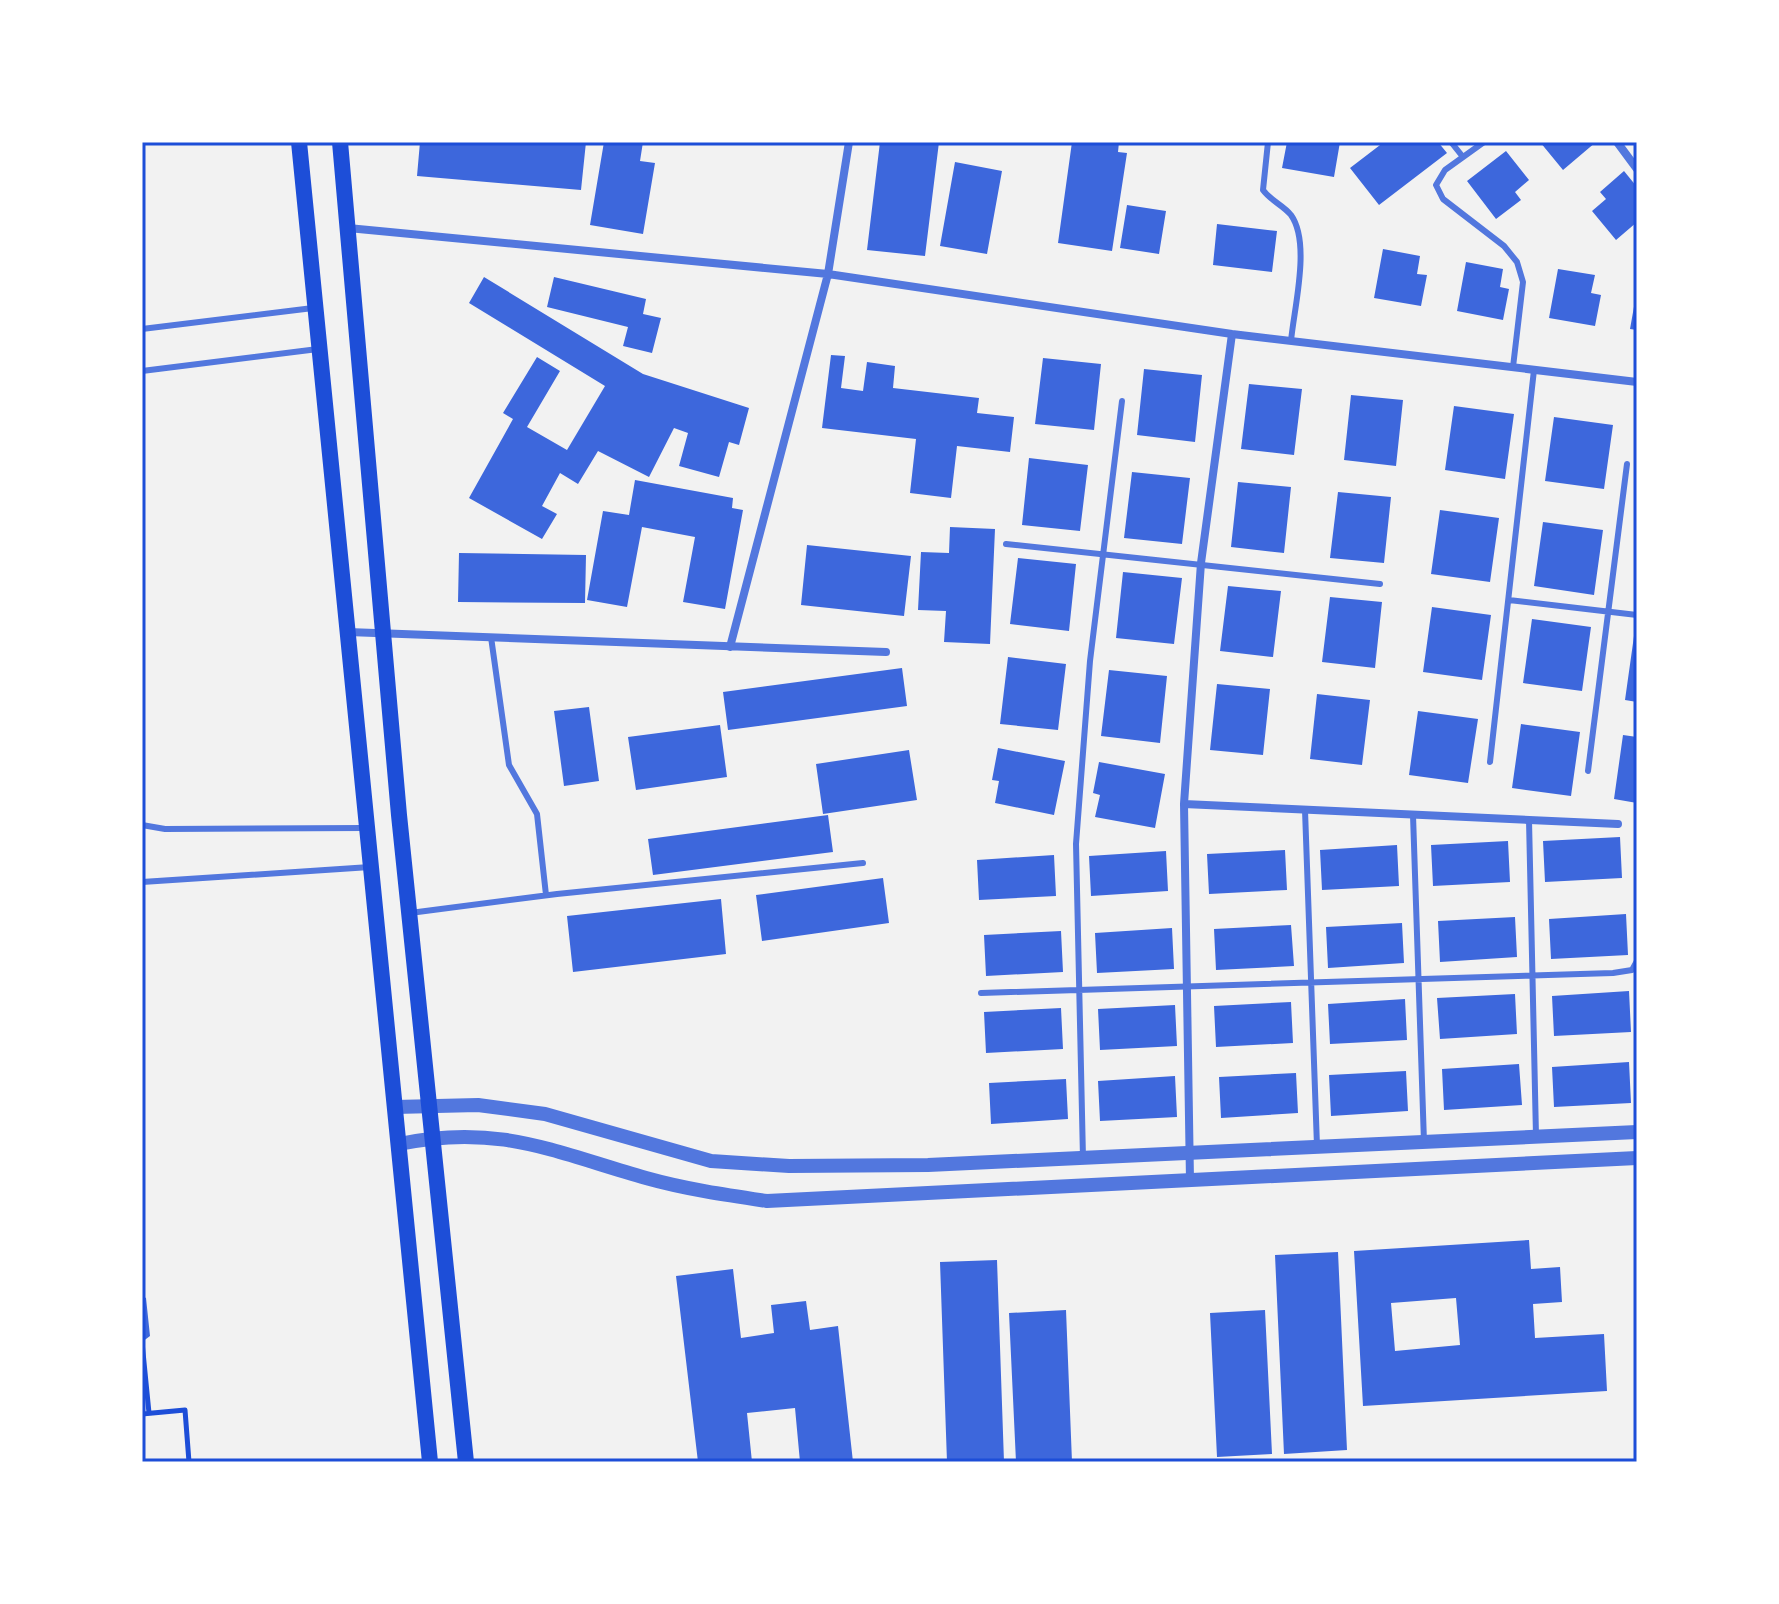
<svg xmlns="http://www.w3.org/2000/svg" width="1779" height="1604" font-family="Manrope,sans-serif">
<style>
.building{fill:#3d67dc;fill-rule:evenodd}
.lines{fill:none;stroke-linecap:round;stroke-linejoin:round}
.path{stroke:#1d4ed8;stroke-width:5}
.service{stroke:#5277de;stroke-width:6}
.minor{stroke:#5277de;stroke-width:8}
.tertiary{stroke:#5277de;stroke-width:14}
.secondary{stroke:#1d4ed8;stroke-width:16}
.neatline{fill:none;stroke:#1d4ed8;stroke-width:3}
</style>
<rect width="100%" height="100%" fill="#f2f2f2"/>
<path class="building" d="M 420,142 L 586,142 L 581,190 L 417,176 Z
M 604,142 L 643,142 L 640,161 L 655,163 L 643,234 L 590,225 Z
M 880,142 L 939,142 L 925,256 L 867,250 Z
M 1072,142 L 1119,142 L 1118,152 L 1127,153 L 1112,251 L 1058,243 Z
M 1287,142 L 1340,142 L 1334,177 L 1282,168 Z
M 1384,142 L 1438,142 L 1447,153 L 1379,205 L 1350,168 Z
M 1540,142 L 1596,142 L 1563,170 Z
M 1506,151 L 1529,180 L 1515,192 L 1521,200 L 1496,219 L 1467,181 Z
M 955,162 L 1002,171 L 987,254 L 940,246 Z
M 1624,171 L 1637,187 L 1637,222 L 1616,240 L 1592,211 L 1606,199 L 1600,192 Z
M 1127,205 L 1166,211 L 1159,254 L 1120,248 Z
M 1217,224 L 1277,231 L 1272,272 L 1213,265 Z
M 1383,249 L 1420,256 L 1417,274 L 1427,275 L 1421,306 L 1374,298 Z
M 1466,262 L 1503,269 L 1500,287 L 1509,289 L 1503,320 L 1457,311 Z
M 1558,269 L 1595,275 L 1591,293 L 1601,295 L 1595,326 L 1549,318 Z
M 484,277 L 643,374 L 749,408 L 739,445 L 729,442 L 719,477 L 679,466 L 688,433 L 674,428 L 649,477 L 598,451 L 578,484 L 560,473 L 542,506 L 557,514 L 542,539 L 469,498 L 513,419 L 503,413 L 537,357 L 560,371 L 527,427 L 567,450 L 605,386 L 469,303 Z
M 554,277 L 646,299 L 643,314 L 661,318 L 652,353 L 623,346 L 628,327 L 547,307 Z
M 1635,301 L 1637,301 L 1637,330 L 1630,329 Z
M 831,355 L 845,356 L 841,388 L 863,391 L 867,362 L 895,366 L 893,388 L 979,398 L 977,413 L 1014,417 L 1010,452 L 957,446 L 951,498 L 910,493 L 916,439 L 822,428 Z
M 1043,358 L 1101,364 L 1094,430 L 1035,424 Z
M 1144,369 L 1202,375 L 1195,442 L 1137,435 Z
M 1249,384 L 1302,389 L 1294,455 L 1241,449 Z
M 1351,395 L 1403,400 L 1396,466 L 1344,460 Z
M 1454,406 L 1514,414 L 1505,479 L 1445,470 Z
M 1554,417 L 1613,425 L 1604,489 L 1545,481 Z
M 1029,458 L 1088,465 L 1080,531 L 1022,525 Z
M 1132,472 L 1190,478 L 1182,544 L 1124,538 Z
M 635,480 L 733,498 L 732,508 L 743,510 L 725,609 L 683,602 L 695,537 L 642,527 L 627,607 L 587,600 L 603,511 L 629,515 Z
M 1238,482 L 1291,487 L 1284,553 L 1231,547 Z
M 1338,492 L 1391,497 L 1384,563 L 1330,558 Z
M 1440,510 L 1499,518 L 1490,582 L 1431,574 Z
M 1543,522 L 1603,530 L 1594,595 L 1534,586 Z
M 950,527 L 995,529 L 990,644 L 944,642 L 946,611 L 918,610 L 921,552 L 949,553 Z
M 807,545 L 911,556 L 904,616 L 801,605 Z
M 459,553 L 586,555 L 585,603 L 458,602 Z
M 1018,558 L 1076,564 L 1069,631 L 1010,624 Z
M 1123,572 L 1182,578 L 1174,644 L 1116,638 Z
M 1228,586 L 1281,591 L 1273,657 L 1220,651 Z
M 1330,597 L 1382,602 L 1375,668 L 1322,662 Z
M 1432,607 L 1491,615 L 1482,680 L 1423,672 Z
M 1532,619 L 1591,627 L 1582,691 L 1523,683 Z
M 1634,636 L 1637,636 L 1637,702 L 1625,700 Z
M 1008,657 L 1066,664 L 1058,730 L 1000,724 Z
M 902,668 L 907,706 L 728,730 L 723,692 Z
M 1109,670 L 1167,676 L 1160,743 L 1101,736 Z
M 1217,684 L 1270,689 L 1263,755 L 1210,750 Z
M 1317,694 L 1370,700 L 1362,765 L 1310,759 Z
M 589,707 L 599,781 L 564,786 L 554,711 Z
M 1418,711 L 1478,719 L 1468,783 L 1409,775 Z
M 1521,724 L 1580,732 L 1571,796 L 1512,788 Z
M 720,725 L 727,777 L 636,790 L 628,737 Z
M 1623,735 L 1637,737 L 1637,803 L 1614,799 Z
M 998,748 L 1065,761 L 1054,815 L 995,803 L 999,781 L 992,780 Z
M 909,750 L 917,800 L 823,814 L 816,764 Z
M 1099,762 L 1165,774 L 1155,828 L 1095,817 L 1100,795 L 1093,793 Z
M 828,815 L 833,852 L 653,875 L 648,839 Z
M 1620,837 L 1622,878 L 1545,882 L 1543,841 Z
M 1508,841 L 1510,882 L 1433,886 L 1431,845 Z
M 1397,845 L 1399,886 L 1322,890 L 1320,850 Z
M 1285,850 L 1287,890 L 1209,894 L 1207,854 Z
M 1166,851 L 1168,891 L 1091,896 L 1089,856 Z
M 1054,855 L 1056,896 L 979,900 L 977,860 Z
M 883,878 L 889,923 L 762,941 L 756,895 Z
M 721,899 L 726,954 L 573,972 L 567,916 Z
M 1626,914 L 1628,955 L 1551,959 L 1549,919 Z
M 1515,917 L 1517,957 L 1440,962 L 1438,921 Z
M 1402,923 L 1404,963 L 1328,968 L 1326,927 Z
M 1291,925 L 1294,966 L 1216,970 L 1214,929 Z
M 1172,928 L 1174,969 L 1097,973 L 1095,933 Z
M 1061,931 L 1063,972 L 986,976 L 984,935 Z
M 1629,991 L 1631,1032 L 1554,1036 L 1552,996 Z
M 1515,994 L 1517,1034 L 1440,1039 L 1437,998 Z
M 1405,999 L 1407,1040 L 1330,1044 L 1328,1004 Z
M 1291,1002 L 1293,1043 L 1216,1047 L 1214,1006 Z
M 1175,1005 L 1177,1046 L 1100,1050 L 1098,1009 Z
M 1061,1008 L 1063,1049 L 986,1053 L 984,1012 Z
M 1629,1062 L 1631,1103 L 1554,1107 L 1552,1067 Z
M 1519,1064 L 1522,1105 L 1444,1110 L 1442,1069 Z
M 1406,1071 L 1408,1111 L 1331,1116 L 1329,1075 Z
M 1296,1073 L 1298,1113 L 1221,1118 L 1219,1077 Z
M 1175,1076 L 1177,1117 L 1100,1121 L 1098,1081 Z
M 1066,1079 L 1068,1119 L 991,1124 L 989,1083 Z
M 1529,1240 L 1531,1269 L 1560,1267 L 1562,1302 L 1533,1304 L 1535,1338 L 1604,1334 L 1607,1391 L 1363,1406 L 1354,1251 ZM 1456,1298 L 1460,1345 L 1395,1351 L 1391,1303 Z
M 1338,1252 L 1347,1450 L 1284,1454 L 1275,1255 Z
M 997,1260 L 1004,1462 L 947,1462 L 940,1262 Z
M 733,1269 L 741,1338 L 774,1333 L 771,1305 L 806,1301 L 810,1330 L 838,1326 L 853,1462 L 800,1462 L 795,1408 L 747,1413 L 752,1462 L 698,1462 L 676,1276 Z
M 142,1296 L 146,1298 L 150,1336 L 142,1342 Z
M 1066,1310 L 1072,1462 L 1016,1462 L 1009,1313 Z
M 1265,1310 L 1272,1454 L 1217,1457 L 1210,1313 Z"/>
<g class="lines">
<path class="path" d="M 142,1342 L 149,1413
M 142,1414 L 185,1410 L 189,1462"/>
<path class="service" d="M 1268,142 L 1263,190 C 1271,201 1283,205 1291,215 C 1311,243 1294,308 1291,341
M 1451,142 L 1463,157
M 1484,142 L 1445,170 L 1436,185 L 1443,199 L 1504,246 L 1517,262 L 1523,282 L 1513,367
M 142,329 L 313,308
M 142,371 L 318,349
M 1006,544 L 1380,584
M 1509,600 L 1637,615
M 491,637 L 509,765 L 537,814 L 546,895
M 1490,762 L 1534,370
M 1588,771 L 1627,464
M 1305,810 L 1317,1146
M 1413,815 L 1424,1142
M 1529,820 L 1536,1136
M 142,825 L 165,829 L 364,828
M 142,882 L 370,867
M 410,913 L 557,894 L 863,863
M 981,993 L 1613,973 L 1632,970 L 1637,961
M 1083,1158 L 1076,844 L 1090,661 L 1122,401"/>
<path class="minor" d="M 1617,142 L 1637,169
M 348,228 L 828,274 L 1232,334 L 1637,382
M 348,632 L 886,652
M 730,647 L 828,274 L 849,142
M 1184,804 L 1618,824
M 1190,1180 L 1184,804 L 1201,563 L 1232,334"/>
<path class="tertiary" d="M 395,1107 L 478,1105 L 545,1114 L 711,1161 L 789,1166 L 928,1165 L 1637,1132
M 399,1144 C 498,1123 554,1152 646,1178 C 685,1189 726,1195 767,1201 L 1637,1158"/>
<path class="secondary" d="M 299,142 L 430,1462
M 340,142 L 399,815 L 466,1462"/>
</g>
<rect width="1779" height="1604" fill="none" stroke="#ffffff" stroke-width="288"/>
<rect x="144" y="144" width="1491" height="1316" class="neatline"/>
</svg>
